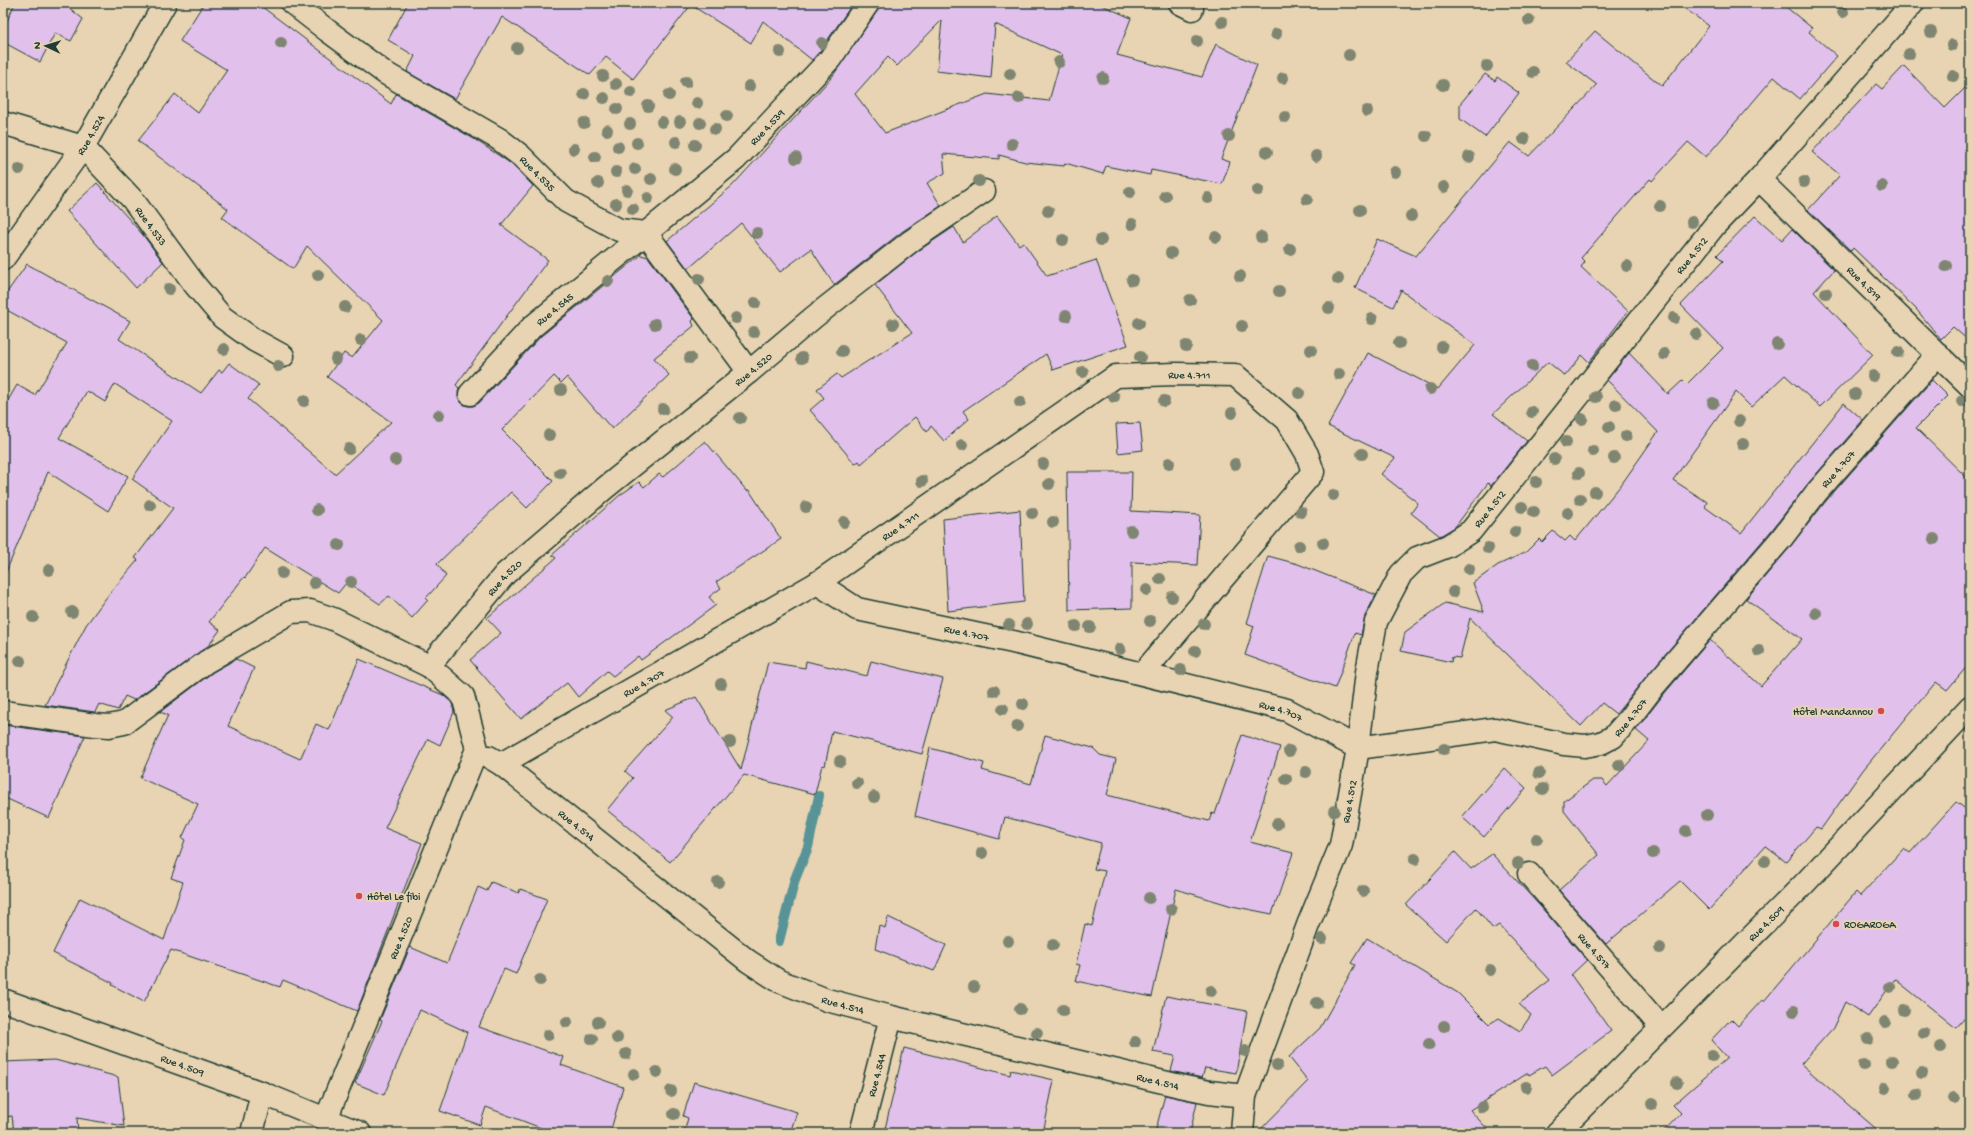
<svg xmlns="http://www.w3.org/2000/svg" width="1973" height="1136" font-family="'Gochi Hand',sans-serif">
<style>
.lines{fill:none;stroke-linecap:round;stroke-linejoin:round}
.stream{stroke:#589497;stroke-width:10}
.building{fill:#e1c0ec;stroke:#1f3d34;fill-rule:evenodd}
.minor-casing{stroke:#1f3d34;stroke-width:25}
.minor{stroke:#e8d4b2;stroke-width:22}
.tree{fill:#7e856f}
.poi-dot{fill:#d1495b;stroke:#e8d4b2;stroke-width:1.5}
.labels{text-anchor:middle;stroke-width:4;stroke-linejoin:round;paint-order:stroke}
.street-label{font-size:11px;fill:#1f3d34;stroke:#e8d4b2}
.poi-label{font-size:11px;fill:#1f3d34;stroke:#e8d4b2;text-anchor:start}
</style>
<rect width="100%" height="100%" fill="#e8d4b2"/>
<filter id="ink" filterUnits="userSpaceOnUse"><feTurbulence type="fractalNoise" baseFrequency=".025" numOctaves="2"/><feDisplacementMap in="SourceGraphic" scale="8" xChannelSelector="R" yChannelSelector="G"/><feConvolveMatrix kernelMatrix="1 2 1 2 8 2 1 2 1" color-interpolation-filters="sRGB"/></filter>
<g filter="url(#ink)">
<g class="lines">
<path class="stream" d="M 779,941 L 795,879 L 808,847 L 819,796"/>
</g>
<path class="building" d="M 15,3 L 63,3 L 83,19 L 71,41 L 55,33 L 40,62 L 3,42 L 3,30 Z
M 204,3 L 257,3 L 391,104 L 396,94 L 474,139 L 513,165 L 533,186 L 501,225 L 548,260 L 456,385 L 459,388 L 458,397 L 462,403 L 468,406 L 473,406 L 479,403 L 541,336 L 641,255 L 648,257 L 694,319 L 692,321 L 694,326 L 654,358 L 669,375 L 612,429 L 567,377 L 561,383 L 554,376 L 502,430 L 553,481 L 527,508 L 511,492 L 437,564 L 446,576 L 426,598 L 428,600 L 412,618 L 389,596 L 380,604 L 347,582 L 338,593 L 265,548 L 245,578 L 244,577 L 209,622 L 220,630 L 209,645 L 134,700 L 125,696 L 118,710 L 99,704 L 95,712 L 45,705 L 86,625 L 109,594 L 138,560 L 135,558 L 173,508 L 132,479 L 172,421 L 115,384 L 105,402 L 87,391 L 59,438 L 128,476 L 108,511 L 48,472 L 3,579 L 3,409 L 17,385 L 35,395 L 67,343 L 3,308 L 3,298 L 27,264 L 130,321 L 119,339 L 201,393 L 219,370 L 222,372 L 229,363 L 259,385 L 248,399 L 335,474 L 391,422 L 327,377 L 344,353 L 352,358 L 383,320 L 307,246 L 293,269 L 222,217 L 228,209 L 138,141 L 175,94 L 198,113 L 227,70 L 180,41 Z
M 408,3 L 853,3 L 820,51 L 812,60 L 763,21 L 751,43 L 691,5 L 633,79 L 606,57 L 590,75 L 502,17 L 455,99 L 407,72 L 415,56 L 388,40 Z
M 880,3 L 1097,3 L 1131,18 L 1117,55 L 1202,77 L 1216,44 L 1257,65 L 1221,159 L 1230,162 L 1222,184 L 1151,170 L 1150,175 L 1106,166 L 1103,174 L 1065,163 L 1064,166 L 1025,162 L 999,155 L 999,159 L 943,154 L 945,173 L 927,183 L 941,206 L 903,231 L 834,285 L 811,249 L 780,272 L 741,223 L 688,269 L 667,241 L 732,186 L 832,77 L 878,10 ZM 942,20 L 937,71 L 991,78 L 995,24 L 1062,55 L 1049,101 L 987,94 L 885,133 L 855,94 L 888,57 L 897,66 Z
M 1677,3 L 1781,3 L 1812,28 L 1809,32 L 1837,56 L 1800,99 L 1774,77 L 1706,157 L 1688,142 L 1652,181 L 1650,179 L 1581,258 L 1585,262 L 1581,267 L 1628,311 L 1589,362 L 1582,355 L 1565,376 L 1548,362 L 1493,414 L 1527,441 L 1491,486 L 1488,483 L 1455,527 L 1440,536 L 1411,513 L 1418,503 L 1381,474 L 1395,458 L 1328,426 L 1368,353 L 1438,389 L 1475,345 L 1401,290 L 1393,307 L 1355,288 L 1377,239 L 1416,256 L 1510,142 L 1529,156 L 1597,85 L 1566,62 L 1595,31 L 1662,86 L 1709,26 Z
M 1904,66 L 1945,108 L 1970,83 L 1970,342 L 1953,327 L 1941,339 L 1916,309 L 1853,248 L 1851,251 L 1808,210 L 1840,175 L 1812,152 L 1876,84 L 1882,89 Z
M 1485,74 L 1495,81 L 1497,77 L 1519,93 L 1485,137 L 1460,119 L 1460,104 Z
M 97,183 L 143,235 L 163,262 L 136,288 L 67,211 Z
M 997,216 L 1019,245 L 1023,242 L 1047,276 L 1096,260 L 1128,345 L 1053,370 L 1046,354 L 963,411 L 969,419 L 944,441 L 931,426 L 927,432 L 915,417 L 861,464 L 859,461 L 855,464 L 810,410 L 824,398 L 817,389 L 837,374 L 841,378 L 912,333 L 875,285 L 918,251 L 954,227 L 963,242 Z
M 1755,216 L 1782,240 L 1792,229 L 1834,270 L 1814,292 L 1873,355 L 1820,407 L 1785,375 L 1751,407 L 1736,392 L 1673,480 L 1707,502 L 1705,507 L 1741,533 L 1844,403 L 1863,420 L 1807,485 L 1771,531 L 1645,678 L 1616,714 L 1602,703 L 1581,726 L 1470,618 L 1460,658 L 1452,657 L 1451,662 L 1401,651 L 1405,632 L 1445,603 L 1484,612 L 1473,583 L 1498,565 L 1526,552 L 1539,539 L 1542,542 L 1553,531 L 1565,541 L 1570,536 L 1575,541 L 1621,485 L 1658,432 L 1607,380 L 1629,353 L 1668,394 L 1683,380 L 1687,384 L 1723,348 L 1681,305 L 1723,261 L 1717,255 Z
M 1932,380 L 1948,396 L 1916,428 L 1970,481 L 1970,663 L 1947,690 L 1936,682 L 1863,770 L 1821,829 L 1816,827 L 1786,862 L 1765,846 L 1709,910 L 1680,881 L 1606,944 L 1559,890 L 1599,855 L 1564,811 L 1564,801 L 1593,780 L 1602,780 L 1607,786 L 1649,741 L 1636,730 L 1664,694 L 1710,640 L 1761,686 L 1802,639 L 1746,599 L 1790,547 L 1826,501 Z
M 1140,423 L 1143,450 L 1118,453 L 1116,424 Z
M 705,441 L 747,491 L 749,490 L 781,539 L 716,582 L 721,588 L 709,597 L 716,605 L 641,660 L 638,656 L 613,676 L 607,671 L 578,697 L 567,683 L 521,719 L 470,660 L 501,633 L 487,618 L 556,558 L 552,555 L 620,495 L 639,482 L 644,487 L 659,474 L 663,477 Z
M 1067,472 L 1132,472 L 1131,511 L 1200,515 L 1197,565 L 1132,562 L 1132,608 L 1069,610 Z
M 1020,510 L 1024,602 L 948,611 L 943,519 Z
M 1268,556 L 1298,564 L 1376,595 L 1365,616 L 1361,635 L 1355,633 L 1335,688 L 1245,655 L 1254,626 L 1247,623 Z
M 236,659 L 254,668 L 228,726 L 300,759 L 316,724 L 329,730 L 359,659 L 443,695 L 452,703 L 454,712 L 440,745 L 428,739 L 385,828 L 422,843 L 357,1011 L 283,980 L 280,987 L 171,950 L 144,1002 L 112,985 L 113,983 L 53,953 L 80,898 L 164,940 L 183,882 L 171,878 L 185,840 L 182,838 L 198,804 L 140,778 L 168,715 L 160,712 L 213,672 Z
M 806,661 L 867,676 L 871,661 L 943,679 L 922,754 L 832,731 L 825,766 L 822,765 L 815,794 L 744,775 L 670,862 L 607,810 L 633,778 L 625,771 L 673,717 L 665,710 L 696,697 L 741,770 L 768,662 L 805,668 Z
M 3,725 L 85,736 L 49,818 L 3,797 Z
M 1045,735 L 1093,748 L 1100,755 L 1116,759 L 1107,795 L 1209,821 L 1212,813 L 1215,814 L 1242,735 L 1280,747 L 1250,842 L 1293,853 L 1272,914 L 1232,906 L 1176,889 L 1152,997 L 1076,981 L 1080,965 L 1076,964 L 1085,924 L 1092,926 L 1105,871 L 1094,869 L 1101,843 L 1005,817 L 999,839 L 915,816 L 930,748 L 984,763 L 982,770 L 1031,784 Z
M 1505,768 L 1526,788 L 1484,837 L 1462,817 Z
M 1956,802 L 1970,812 L 1970,1012 L 1956,1028 L 1895,979 L 1868,1017 L 1845,1002 L 1833,1028 L 1801,1064 L 1881,1133 L 1662,1133 L 1681,1113 L 1673,1105 L 1727,1058 L 1711,1040 L 1731,1019 L 1738,1026 L 1763,999 L 1764,1001 L 1856,892 L 1860,896 L 1904,848 L 1910,853 Z
M 1455,852 L 1471,869 L 1492,854 L 1540,906 L 1587,960 L 1571,975 L 1611,1031 L 1552,1075 L 1545,1066 L 1529,1075 L 1528,1073 L 1470,1110 L 1491,1133 L 1257,1133 L 1308,1081 L 1289,1057 L 1320,1028 L 1355,965 L 1351,963 L 1367,938 L 1458,993 L 1489,1024 L 1499,1018 L 1520,1031 L 1531,1015 L 1519,1004 L 1550,980 L 1499,925 L 1493,929 L 1476,908 L 1446,941 L 1406,905 Z
M 491,882 L 519,893 L 520,889 L 547,899 L 516,974 L 504,969 L 479,1027 L 564,1057 L 561,1065 L 623,1087 L 610,1133 L 539,1133 L 541,1128 L 486,1107 L 480,1125 L 440,1111 L 467,1032 L 420,1010 L 384,1095 L 355,1083 L 382,1021 L 380,1020 L 410,947 L 447,963 L 478,887 L 487,891 Z
M 888,917 L 946,945 L 934,971 L 875,949 L 879,925 L 885,928 Z
M 1166,996 L 1247,1011 L 1236,1073 L 1205,1068 L 1202,1078 L 1171,1071 L 1175,1056 L 1153,1052 Z
M 904,1048 L 1010,1075 L 1011,1070 L 1054,1080 L 1043,1133 L 884,1133 Z
M 55,1060 L 118,1077 L 124,1126 L 77,1118 L 78,1133 L 14,1133 L 12,1116 L 3,1117 L 3,1062 Z
M 694,1082 L 797,1112 L 790,1133 L 684,1133 L 688,1118 L 683,1116 Z
M 1165,1095 L 1197,1102 L 1190,1133 L 1155,1133 Z"/>
<g class="lines">
<defs>
<g id="minor">
<path id="s1" d="M 292,3 L 328,31 L 385,73 L 499,139 L 521,156 L 566,201 L 619,230 L 646,233 L 749,372"/>
<path d="M 1180,3 L 1192,9"/>
<path id="s2" d="M 3,123 L 83,147 L 133,200 L 195,285 L 222,317 L 254,340 L 283,356"/>
<path id="s3" d="M 1759,179 L 1970,386"/>
<path id="s4" d="M 3,259 L 83,147 L 165,3"/>
<path id="s5" d="M 470,394 L 532,327 L 736,159 L 830,59 L 868,3"/>
<path id="s6" d="M 817,583 L 1116,376 L 1176,374 L 1235,375 L 1287,420 L 1307,454 L 1313,472 L 1143,673"/>
<path d="M 3,712 L 95,725 L 109,726 L 124,723 L 206,662 L 291,612 L 310,611 L 333,619 L 429,666"/>
<path id="s7" d="M 489,757 L 501,764 L 748,961 L 779,981 L 827,1000 L 891,1017 L 1180,1086 L 1209,1092 L 1245,1096 L 1242,1133"/>
<path id="s8" d="M 501,764 L 817,583 L 857,609 L 1013,642 L 1287,710 L 1358,748 L 1495,729 L 1564,744 L 1585,746 L 1601,743 L 1613,737 L 1628,720 L 1654,686 L 1781,539 L 1816,493 L 1938,354"/>
<path id="s9" d="M 1529,874 L 1661,1027"/>
<path id="s10" d="M 3,1000 L 262,1093 L 360,1133"/>
<path id="s11" d="M 1245,1096 L 1308,925 L 1341,845 L 1358,748 L 1367,672 L 1376,622 L 1401,574 L 1417,558 L 1448,546 L 1471,531 L 1715,225 L 1759,179 L 1913,3"/>
<path id="s12" d="M 326,1119 L 477,749 L 463,696 L 429,666 L 505,574 L 605,488 L 749,372 L 814,317 L 911,241 L 984,191"/>
<path d="M 252,1133 L 262,1093"/>
<path id="s13" d="M 861,1133 L 891,1017"/>
<path id="s14" d="M 1557,1133 L 1805,883 L 1970,707"/>
</g>
</defs>
<use href="#minor" class="minor-casing"/>
<use href="#minor" class="minor"/>
</g>
<g class="tree">
<circle cx="1843" cy="12" r="6"/>
<circle cx="1529" cy="20" r="6"/>
<circle cx="1222" cy="22" r="6"/>
<circle cx="1931" cy="32" r="6"/>
<circle cx="1276" cy="34" r="6"/>
<circle cx="1197" cy="41" r="6"/>
<circle cx="281" cy="43" r="6"/>
<circle cx="822" cy="43" r="6"/>
<circle cx="1952" cy="45" r="6"/>
<circle cx="517" cy="48" r="6"/>
<circle cx="780" cy="52" r="6"/>
<circle cx="1909" cy="54" r="6"/>
<circle cx="1349" cy="55" r="6"/>
<circle cx="1059" cy="62" r="6"/>
<circle cx="1487" cy="66" r="6"/>
<circle cx="1533" cy="72" r="6"/>
<circle cx="1010" cy="74" r="6"/>
<circle cx="603" cy="76" r="6"/>
<circle cx="1953" cy="76" r="6"/>
<circle cx="1103" cy="78" r="6"/>
<circle cx="1283" cy="78" r="6"/>
<circle cx="686" cy="82" r="6"/>
<circle cx="616" cy="84" r="6"/>
<circle cx="1443" cy="85" r="6"/>
<circle cx="749" cy="86" r="6"/>
<circle cx="631" cy="92" r="6"/>
<circle cx="584" cy="94" r="6"/>
<circle cx="669" cy="95" r="6"/>
<circle cx="604" cy="98" r="6"/>
<circle cx="1019" cy="98" r="6"/>
<circle cx="697" cy="103" r="6"/>
<circle cx="648" cy="106" r="6"/>
<circle cx="617" cy="109" r="6"/>
<circle cx="1367" cy="111" r="6"/>
<circle cx="727" cy="116" r="6"/>
<circle cx="1285" cy="117" r="6"/>
<circle cx="662" cy="122" r="6"/>
<circle cx="680" cy="122" r="6"/>
<circle cx="584" cy="123" r="6"/>
<circle cx="700" cy="123" r="6"/>
<circle cx="630" cy="124" r="6"/>
<circle cx="715" cy="129" r="6"/>
<circle cx="607" cy="130" r="6"/>
<circle cx="1229" cy="136" r="6"/>
<circle cx="1426" cy="136" r="6"/>
<circle cx="1524" cy="139" r="6"/>
<circle cx="676" cy="142" r="6"/>
<circle cx="637" cy="143" r="6"/>
<circle cx="1012" cy="144" r="6"/>
<circle cx="695" cy="145" r="6"/>
<circle cx="618" cy="147" r="6"/>
<circle cx="574" cy="149" r="6"/>
<circle cx="1267" cy="152" r="6"/>
<circle cx="1316" cy="156" r="6"/>
<circle cx="595" cy="157" r="6"/>
<circle cx="1469" cy="157" r="6"/>
<circle cx="796" cy="158" r="6"/>
<circle cx="19" cy="169" r="6"/>
<circle cx="635" cy="169" r="6"/>
<circle cx="675" cy="169" r="6"/>
<circle cx="616" cy="172" r="6"/>
<circle cx="1395" cy="172" r="6"/>
<circle cx="651" cy="179" r="6"/>
<circle cx="979" cy="181" r="6"/>
<circle cx="1804" cy="182" r="6"/>
<circle cx="598" cy="183" r="6"/>
<circle cx="1882" cy="186" r="6"/>
<circle cx="1444" cy="187" r="6"/>
<circle cx="627" cy="190" r="6"/>
<circle cx="1258" cy="190" r="6"/>
<circle cx="1130" cy="192" r="6"/>
<circle cx="1165" cy="196" r="6"/>
<circle cx="648" cy="198" r="6"/>
<circle cx="1208" cy="198" r="6"/>
<circle cx="1307" cy="199" r="6"/>
<circle cx="616" cy="204" r="6"/>
<circle cx="1660" cy="206" r="6"/>
<circle cx="633" cy="209" r="6"/>
<circle cx="1360" cy="210" r="6"/>
<circle cx="1048" cy="211" r="6"/>
<circle cx="1411" cy="216" r="6"/>
<circle cx="1692" cy="222" r="6"/>
<circle cx="1132" cy="224" r="6"/>
<circle cx="757" cy="233" r="6"/>
<circle cx="1216" cy="237" r="6"/>
<circle cx="1261" cy="237" r="6"/>
<circle cx="1063" cy="240" r="6"/>
<circle cx="1101" cy="240" r="6"/>
<circle cx="1290" cy="249" r="6"/>
<circle cx="1171" cy="253" r="6"/>
<circle cx="1627" cy="266" r="6"/>
<circle cx="1946" cy="266" r="6"/>
<circle cx="318" cy="275" r="6"/>
<circle cx="1240" cy="276" r="6"/>
<circle cx="699" cy="279" r="6"/>
<circle cx="1338" cy="279" r="6"/>
<circle cx="1132" cy="280" r="6"/>
<circle cx="608" cy="281" r="6"/>
<circle cx="169" cy="289" r="6"/>
<circle cx="1279" cy="291" r="6"/>
<circle cx="1826" cy="293" r="6"/>
<circle cx="1190" cy="300" r="6"/>
<circle cx="755" cy="303" r="6"/>
<circle cx="345" cy="307" r="6"/>
<circle cx="1329" cy="308" r="6"/>
<circle cx="1066" cy="316" r="6"/>
<circle cx="736" cy="318" r="6"/>
<circle cx="1674" cy="318" r="6"/>
<circle cx="1372" cy="319" r="6"/>
<circle cx="1139" cy="323" r="6"/>
<circle cx="655" cy="324" r="6"/>
<circle cx="893" cy="324" r="6"/>
<circle cx="1242" cy="326" r="6"/>
<circle cx="754" cy="332" r="6"/>
<circle cx="1696" cy="334" r="6"/>
<circle cx="361" cy="340" r="6"/>
<circle cx="1399" cy="343" r="6"/>
<circle cx="1777" cy="344" r="6"/>
<circle cx="1186" cy="346" r="6"/>
<circle cx="1442" cy="347" r="6"/>
<circle cx="224" cy="349" r="6"/>
<circle cx="1311" cy="350" r="6"/>
<circle cx="842" cy="351" r="6"/>
<circle cx="1898" cy="352" r="6"/>
<circle cx="1664" cy="354" r="6"/>
<circle cx="1140" cy="357" r="6"/>
<circle cx="690" cy="358" r="6"/>
<circle cx="802" cy="358" r="6"/>
<circle cx="336" cy="359" r="6"/>
<circle cx="278" cy="366" r="6"/>
<circle cx="1532" cy="366" r="6"/>
<circle cx="1083" cy="372" r="6"/>
<circle cx="1339" cy="374" r="6"/>
<circle cx="1873" cy="376" r="6"/>
<circle cx="1430" cy="389" r="6"/>
<circle cx="561" cy="390" r="6"/>
<circle cx="1299" cy="393" r="6"/>
<circle cx="1855" cy="394" r="6"/>
<circle cx="1114" cy="397" r="6"/>
<circle cx="1596" cy="397" r="6"/>
<circle cx="304" cy="401" r="6"/>
<circle cx="1164" cy="401" r="6"/>
<circle cx="1962" cy="401" r="6"/>
<circle cx="1020" cy="402" r="6"/>
<circle cx="1713" cy="403" r="6"/>
<circle cx="1616" cy="405" r="6"/>
<circle cx="663" cy="409" r="6"/>
<circle cx="1532" cy="412" r="6"/>
<circle cx="1232" cy="413" r="6"/>
<circle cx="439" cy="415" r="6"/>
<circle cx="740" cy="418" r="6"/>
<circle cx="1582" cy="419" r="6"/>
<circle cx="1739" cy="421" r="6"/>
<circle cx="1609" cy="427" r="6"/>
<circle cx="549" cy="435" r="6"/>
<circle cx="1626" cy="436" r="6"/>
<circle cx="1566" cy="442" r="6"/>
<circle cx="1743" cy="444" r="6"/>
<circle cx="962" cy="445" r="6"/>
<circle cx="349" cy="449" r="6"/>
<circle cx="1593" cy="451" r="6"/>
<circle cx="1362" cy="454" r="6"/>
<circle cx="1614" cy="458" r="6"/>
<circle cx="1554" cy="459" r="6"/>
<circle cx="395" cy="460" r="6"/>
<circle cx="1169" cy="463" r="6"/>
<circle cx="1043" cy="464" r="6"/>
<circle cx="1235" cy="464" r="6"/>
<circle cx="560" cy="473" r="6"/>
<circle cx="1579" cy="473" r="6"/>
<circle cx="922" cy="481" r="6"/>
<circle cx="1536" cy="482" r="6"/>
<circle cx="1049" cy="484" r="6"/>
<circle cx="1595" cy="492" r="6"/>
<circle cx="1333" cy="495" r="6"/>
<circle cx="1580" cy="499" r="6"/>
<circle cx="150" cy="505" r="6"/>
<circle cx="806" cy="507" r="6"/>
<circle cx="1522" cy="507" r="6"/>
<circle cx="317" cy="510" r="6"/>
<circle cx="1301" cy="512" r="6"/>
<circle cx="1534" cy="512" r="6"/>
<circle cx="1032" cy="513" r="6"/>
<circle cx="1568" cy="513" r="6"/>
<circle cx="844" cy="522" r="6"/>
<circle cx="1053" cy="522" r="6"/>
<circle cx="1131" cy="531" r="6"/>
<circle cx="1515" cy="532" r="6"/>
<circle cx="1934" cy="539" r="6"/>
<circle cx="1323" cy="543" r="6"/>
<circle cx="339" cy="545" r="6"/>
<circle cx="1299" cy="546" r="6"/>
<circle cx="1488" cy="548" r="6"/>
<circle cx="1469" cy="569" r="6"/>
<circle cx="49" cy="570" r="6"/>
<circle cx="282" cy="573" r="6"/>
<circle cx="1160" cy="579" r="6"/>
<circle cx="351" cy="582" r="6"/>
<circle cx="314" cy="583" r="6"/>
<circle cx="1147" cy="590" r="6"/>
<circle cx="1453" cy="592" r="6"/>
<circle cx="1172" cy="597" r="6"/>
<circle cx="72" cy="612" r="6"/>
<circle cx="1816" cy="613" r="6"/>
<circle cx="33" cy="617" r="6"/>
<circle cx="1150" cy="621" r="6"/>
<circle cx="1027" cy="624" r="6"/>
<circle cx="1204" cy="624" r="6"/>
<circle cx="1009" cy="625" r="6"/>
<circle cx="1076" cy="626" r="6"/>
<circle cx="1090" cy="627" r="6"/>
<circle cx="1120" cy="649" r="6"/>
<circle cx="1195" cy="651" r="6"/>
<circle cx="1759" cy="651" r="6"/>
<circle cx="20" cy="661" r="6"/>
<circle cx="1181" cy="670" r="6"/>
<circle cx="721" cy="684" r="6"/>
<circle cx="994" cy="691" r="6"/>
<circle cx="1023" cy="704" r="6"/>
<circle cx="1003" cy="709" r="6"/>
<circle cx="1017" cy="726" r="6"/>
<circle cx="730" cy="742" r="6"/>
<circle cx="1444" cy="749" r="6"/>
<circle cx="1289" cy="751" r="6"/>
<circle cx="840" cy="761" r="6"/>
<circle cx="1619" cy="765" r="6"/>
<circle cx="1306" cy="772" r="6"/>
<circle cx="1539" cy="773" r="6"/>
<circle cx="1286" cy="779" r="6"/>
<circle cx="857" cy="783" r="6"/>
<circle cx="1543" cy="789" r="6"/>
<circle cx="874" cy="797" r="6"/>
<circle cx="1334" cy="811" r="6"/>
<circle cx="1707" cy="815" r="6"/>
<circle cx="1277" cy="824" r="6"/>
<circle cx="1686" cy="831" r="6"/>
<circle cx="1537" cy="839" r="6"/>
<circle cx="982" cy="853" r="6"/>
<circle cx="1653" cy="853" r="6"/>
<circle cx="1415" cy="859" r="6"/>
<circle cx="1765" cy="861" r="6"/>
<circle cx="1518" cy="863" r="6"/>
<circle cx="718" cy="882" r="6"/>
<circle cx="1363" cy="891" r="6"/>
<circle cx="1149" cy="898" r="6"/>
<circle cx="1171" cy="909" r="6"/>
<circle cx="1322" cy="939" r="6"/>
<circle cx="1008" cy="941" r="6"/>
<circle cx="1053" cy="945" r="6"/>
<circle cx="1660" cy="948" r="6"/>
<circle cx="1490" cy="970" r="6"/>
<circle cx="540" cy="980" r="6"/>
<circle cx="974" cy="987" r="6"/>
<circle cx="1890" cy="987" r="6"/>
<circle cx="1211" cy="991" r="6"/>
<circle cx="1317" cy="1003" r="6"/>
<circle cx="1020" cy="1009" r="6"/>
<circle cx="1063" cy="1010" r="6"/>
<circle cx="1904" cy="1010" r="6"/>
<circle cx="1794" cy="1011" r="6"/>
<circle cx="567" cy="1022" r="6"/>
<circle cx="598" cy="1022" r="6"/>
<circle cx="1885" cy="1022" r="6"/>
<circle cx="1444" cy="1026" r="6"/>
<circle cx="1037" cy="1033" r="6"/>
<circle cx="1924" cy="1033" r="6"/>
<circle cx="548" cy="1035" r="6"/>
<circle cx="617" cy="1038" r="6"/>
<circle cx="592" cy="1039" r="6"/>
<circle cx="1868" cy="1039" r="6"/>
<circle cx="1135" cy="1042" r="6"/>
<circle cx="1429" cy="1044" r="6"/>
<circle cx="1941" cy="1047" r="6"/>
<circle cx="1245" cy="1051" r="6"/>
<circle cx="626" cy="1054" r="6"/>
<circle cx="1712" cy="1056" r="6"/>
<circle cx="1892" cy="1061" r="6"/>
<circle cx="1277" cy="1065" r="6"/>
<circle cx="1864" cy="1065" r="6"/>
<circle cx="657" cy="1072" r="6"/>
<circle cx="1922" cy="1073" r="6"/>
<circle cx="634" cy="1074" r="6"/>
<circle cx="1677" cy="1083" r="6"/>
<circle cx="1526" cy="1087" r="6"/>
<circle cx="1885" cy="1088" r="6"/>
<circle cx="671" cy="1091" r="6"/>
<circle cx="1917" cy="1095" r="6"/>
<circle cx="1954" cy="1098" r="6"/>
<circle cx="1652" cy="1104" r="6"/>
<circle cx="1482" cy="1107" r="6"/>
<circle cx="674" cy="1114" r="6"/>
</g>
</g>
<g class="poi-dot">
<circle cx="1881" cy="711" r="4"/>
<circle cx="359" cy="896" r="4"/>
<circle cx="1836" cy="924" r="4"/>
</g>
<g class="labels">
<g class="street-label">
<text dy="4" stroke="none"><textPath href="#s5" startOffset="400">Rue 4.539</textPath></text>
<text dy="4" stroke="none"><textPath href="#s4" startOffset="152">Rue 4.524</textPath></text>
<text dy="4" stroke="none"><textPath href="#s1" startOffset="300">Rue 4.535</textPath></text>
<text dy="4" stroke="none"><textPath href="#s2" startOffset="188">Rue 4.533</textPath></text>
<text dy="4" stroke="none"><textPath href="#s11" startOffset="985">Rue 4.512</textPath></text>
<text dy="4" stroke="none"><textPath href="#s3" startOffset="148">Rue 4.519</textPath></text>
<text dy="4" stroke="none"><textPath href="#s5" startOffset="120">Rue 4.545</textPath></text>
<text dy="4" stroke="none"><textPath href="#s12" startOffset="941">Rue 4.520</textPath></text>
<text dy="4" stroke="none"><textPath href="#s6" startOffset="437">Rue 4.711</textPath></text>
<text dy="4" stroke="none"><textPath href="#s8" startOffset="1544">Rue 4.707</textPath></text>
<text dy="4" stroke="none"><textPath href="#s11" startOffset="661">Rue 4.512</textPath></text>
<text dy="4" stroke="none"><textPath href="#s6" startOffset="101">Rue 4.711</textPath></text>
<text dy="4" stroke="none"><textPath href="#s12" startOffset="616">Rue 4.520</textPath></text>
<text dy="4" stroke="none"><textPath href="#s8" startOffset="524">Rue 4.707</textPath></text>
<text dy="4" stroke="none"><textPath href="#s8" startOffset="164">Rue 4.707</textPath></text>
<text dy="4" stroke="none"><textPath href="#s8" startOffset="848">Rue 4.707</textPath></text>
<text dy="4" stroke="none"><textPath href="#s8" startOffset="1220">Rue 4.707</textPath></text>
<text dy="4" stroke="none"><textPath href="#s11" startOffset="313">Rue 4.512</textPath></text>
<text dy="4" stroke="none"><textPath href="#s7" startOffset="111">Rue 4.514</textPath></text>
<text dy="4" stroke="none"><textPath href="#s14" startOffset="296">Rue 4.509</textPath></text>
<text dy="4" stroke="none"><textPath href="#s12" startOffset="196">Rue 4.520</textPath></text>
<text dy="4" stroke="none"><textPath href="#s9" startOffset="101">Rue 4.517</textPath></text>
<text dy="4" stroke="none"><textPath href="#s7" startOffset="435">Rue 4.514</textPath></text>
<text dy="4" stroke="none"><textPath href="#s10" startOffset="191">Rue 4.509</textPath></text>
<text dy="4" stroke="none"><textPath href="#s13" startOffset="60">Rue 4.544</textPath></text>
<text dy="4" stroke="none"><textPath href="#s7" startOffset="759">Rue 4.514</textPath></text>
</g>
<g class="poi-label">
<text x="1873" y="715" text-anchor="end">Hôtel Mandannou</text>
<text x="367" y="900">Hôtel Le fibi</text>
<text x="1844" y="928">ROGAROGA</text>
</g>
</g>
<rect width="1973" height="1136" fill="none" stroke="#e8d4b2" stroke-width="16"/>
<rect x="8" y="8" width="1957" height="1120" fill="none" stroke="#1f3d34" stroke-width="1.5" filter="url(#ink)"/>
<g transform="translate(46 46) rotate(274)" stroke="#e8d4b2" stroke-width="3" paint-order="stroke">
<path d="M0-3L7 15L0 10L-7 15Z" fill="#1f3d34"/>
<text y="-6" font-size="11" font-weight="bold" text-anchor="middle" fill="#1f3d34">N</text>
</g>
</svg>
